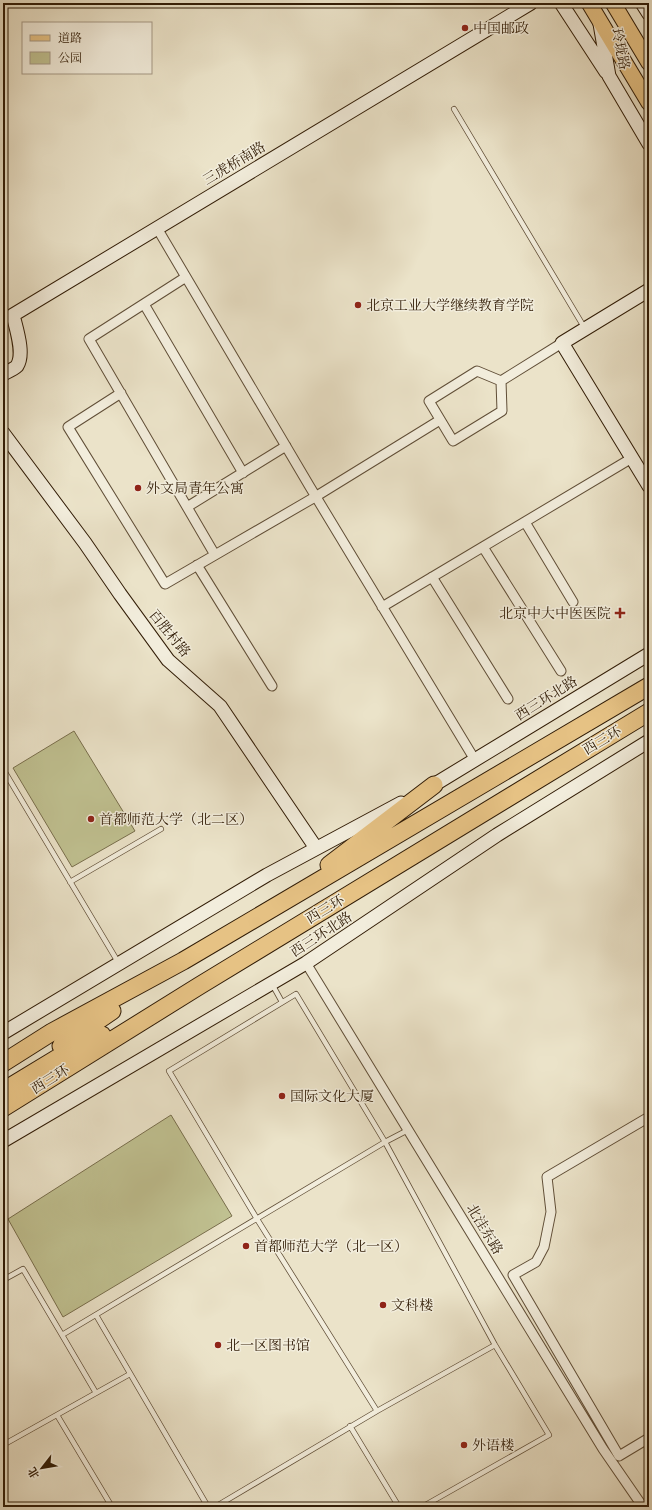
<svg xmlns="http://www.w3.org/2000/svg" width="652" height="1510" font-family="Vollkorn,'Noto Serif SC',serif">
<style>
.green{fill:#c0c191;stroke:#786e4c}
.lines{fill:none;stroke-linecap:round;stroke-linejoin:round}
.lane-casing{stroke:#604e37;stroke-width:6}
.street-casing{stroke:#604e37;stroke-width:11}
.secondary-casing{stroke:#311c06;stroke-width:15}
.primary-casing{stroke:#311c06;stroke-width:17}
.highway-casing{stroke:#311c06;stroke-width:19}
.lane{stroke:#f2eddc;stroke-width:4.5}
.street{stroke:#f2eddc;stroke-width:9}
.secondary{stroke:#f2eddc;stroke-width:13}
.primary{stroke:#e6c284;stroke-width:15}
.highway{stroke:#e6c284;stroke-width:17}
.poi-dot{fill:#8f2418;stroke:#f2eddc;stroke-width:1.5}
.labels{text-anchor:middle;stroke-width:3;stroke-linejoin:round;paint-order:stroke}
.poi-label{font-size:14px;fill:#311c06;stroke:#f2eddc;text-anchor:start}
.street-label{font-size:14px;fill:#311c06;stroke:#f2eddc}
</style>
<rect width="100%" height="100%" fill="#ebe3c9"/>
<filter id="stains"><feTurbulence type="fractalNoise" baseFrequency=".005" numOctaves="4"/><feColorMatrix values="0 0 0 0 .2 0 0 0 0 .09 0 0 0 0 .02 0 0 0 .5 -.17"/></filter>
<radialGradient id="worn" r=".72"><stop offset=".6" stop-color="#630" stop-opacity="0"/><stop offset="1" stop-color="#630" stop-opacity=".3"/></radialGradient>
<path class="green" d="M 74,731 L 135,831 L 72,867 L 13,768 Z
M 171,1115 L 232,1216 L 63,1317 L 8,1219 Z"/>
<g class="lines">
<defs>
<path id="lane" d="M 454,109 L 584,327
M 3,769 L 118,962
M 70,882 L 161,829
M 272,984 L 282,1002
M 3,1280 L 23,1269 L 62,1335
M 96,1315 L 208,1507
M 96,1393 L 62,1335 L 385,1142 L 408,1130
M 377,1411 L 257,1219 L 169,1071 L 296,994 L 385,1142 L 495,1345 L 549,1435 L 422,1507
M 57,1415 L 112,1507
M 350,1426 L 399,1507
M 3,1445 L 130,1374
M 215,1507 L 377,1411 L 495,1345"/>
<path id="street" d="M 157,228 L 310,487 L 475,760
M 186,277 L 89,339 L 215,555 L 315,497 L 440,420
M 144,304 L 243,473
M 477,371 L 501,381 L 502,411 L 453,441 L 429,401 Z
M 501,381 L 562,343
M 121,393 L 68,427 L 165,584 L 215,555
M 187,507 L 286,446
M 525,522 L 573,602
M 483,547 L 561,671
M 197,565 L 272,686
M 432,577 L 508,699
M 382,607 L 632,458
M 306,963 L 603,1449 L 643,1507
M 649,1117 L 547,1177 L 551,1212 L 544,1247 L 536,1262 L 513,1275 L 619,1456 L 649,1438"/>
<path id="secondary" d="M 561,3 L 606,72
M 642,3 L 649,14
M 600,24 L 609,76 L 649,144
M 649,290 L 562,343 L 649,486
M 3,374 C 7,372 14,369 17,366 C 25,354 16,328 13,315 L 531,3
M 3,433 L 85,543 L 120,594 L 168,660 L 220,706 L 316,848
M 427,789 L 649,654
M 3,1033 L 267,875 L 401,803
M 3,1141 L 306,963 L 497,835 L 649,741"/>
<path id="primary" d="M 589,3 L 649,103
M 613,3 L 649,63"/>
<path id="highway" d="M 329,865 L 434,785
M 61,1046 L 112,1011
M 3,1063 L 52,1032 L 183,961 L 649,686
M 3,1091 L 64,1054 L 102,1035
M 3,1108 L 199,986 L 649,712"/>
</defs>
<use href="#lane" class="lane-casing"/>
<use href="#street" class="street-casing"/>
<use href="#secondary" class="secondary-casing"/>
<use href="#primary" class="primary-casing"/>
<use href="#highway" class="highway-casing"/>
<use href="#lane" class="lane"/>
<use href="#street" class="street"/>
<use href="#secondary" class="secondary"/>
<use href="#primary" class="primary"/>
<use href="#highway" class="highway"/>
</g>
<g class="poi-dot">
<circle cx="465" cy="28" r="4"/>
<circle cx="358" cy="305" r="4"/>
<circle cx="138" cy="488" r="4"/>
<path d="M618 607h4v4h4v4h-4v4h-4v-4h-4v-4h4z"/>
<circle cx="91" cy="819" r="4"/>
<circle cx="282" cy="1096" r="4"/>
<circle cx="246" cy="1246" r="4"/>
<circle cx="383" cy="1305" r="4"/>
<circle cx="218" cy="1345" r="4"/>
<circle cx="464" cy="1445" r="4"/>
</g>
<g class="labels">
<g class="poi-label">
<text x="473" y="33">中国邮政</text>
<text x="366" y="310">北京工业大学继续教育学院</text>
<text x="146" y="493">外文局青年公寓</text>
<text x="611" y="618" text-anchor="end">北京中大中医医院</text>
<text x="99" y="824">首都师范大学（北二区）</text>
<text x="290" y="1101">国际文化大厦</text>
<text x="254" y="1251">首都师范大学（北一区）</text>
<text x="391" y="1310">文科楼</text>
<text x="226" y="1350">北一区图书馆</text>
<text x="472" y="1450">外语楼</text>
</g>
<g class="street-label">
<text transform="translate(621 49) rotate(79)" y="5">玲珑路</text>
<text transform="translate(234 163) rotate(-31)" y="5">三虎桥南路</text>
<text transform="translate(170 633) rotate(51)" y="5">百胜村路</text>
<text transform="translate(546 698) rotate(-32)" y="5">西三环北路</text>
<text transform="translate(602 740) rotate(-31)" y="5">西三环</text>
<text transform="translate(325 909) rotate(-31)" y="5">西三环</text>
<text transform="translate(321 934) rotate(-33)" y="5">西三环北路</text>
<text transform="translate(50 1079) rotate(-32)" y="5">西三环</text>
<text transform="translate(485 1229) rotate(59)" y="5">北洼东路</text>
</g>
</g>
<rect width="652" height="1510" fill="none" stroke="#ebe3c9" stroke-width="16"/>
<rect x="4" y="4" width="644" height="1502" fill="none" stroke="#311c06" stroke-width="2"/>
<rect x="8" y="8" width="636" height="1494" fill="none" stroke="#311c06"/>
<rect x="22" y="22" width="130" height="52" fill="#f2eddc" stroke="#a59986"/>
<rect x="30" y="35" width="20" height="6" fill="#e6c284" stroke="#a59986"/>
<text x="58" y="42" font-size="12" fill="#311c06">道路</text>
<rect x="30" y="52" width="20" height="12" fill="#c0c191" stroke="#a59986"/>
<text x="58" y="62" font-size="12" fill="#311c06">公园</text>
<g transform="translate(42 1468) rotate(239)" stroke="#f2eddc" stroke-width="3" paint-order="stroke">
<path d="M0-3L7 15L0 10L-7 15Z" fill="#311c06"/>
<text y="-6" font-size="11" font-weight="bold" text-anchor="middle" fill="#311c06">北</text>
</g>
<rect width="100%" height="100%" filter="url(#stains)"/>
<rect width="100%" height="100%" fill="url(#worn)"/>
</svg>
